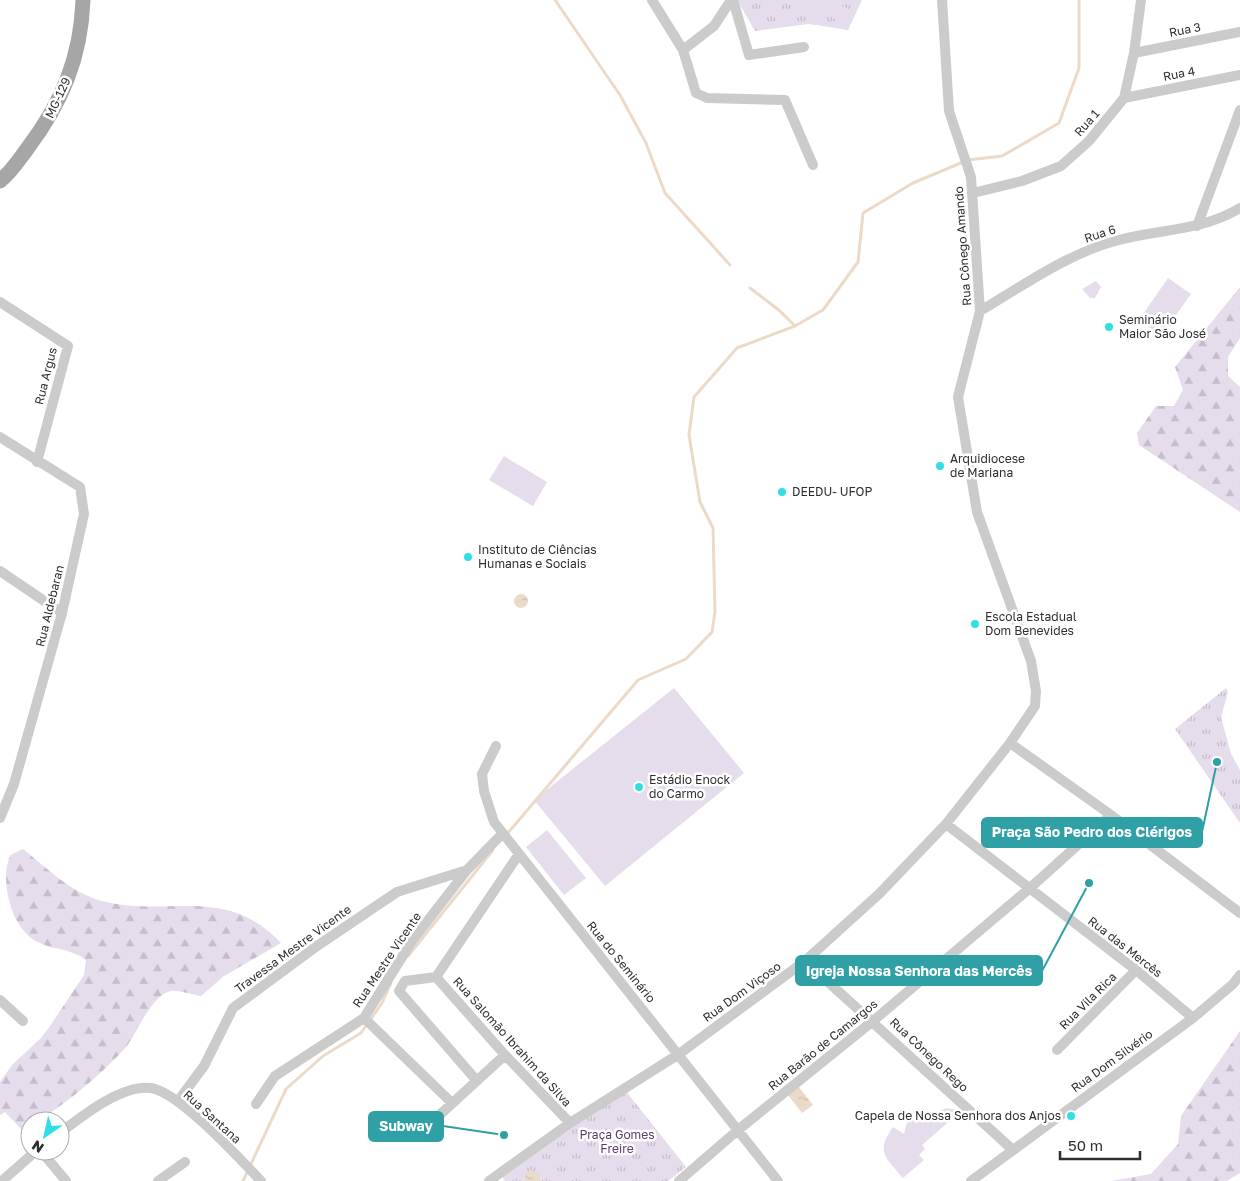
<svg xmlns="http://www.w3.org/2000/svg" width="1240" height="1181" font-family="'Golos Text',sans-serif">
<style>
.grass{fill:url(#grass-tufts)}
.forest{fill:url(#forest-firs)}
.garden{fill:#e5dcec}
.water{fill:url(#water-ripples)}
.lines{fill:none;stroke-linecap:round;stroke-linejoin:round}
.stream{stroke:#ecdac8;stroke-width:3}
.street{stroke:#cbcbcb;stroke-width:10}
.primary{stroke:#a6a6a6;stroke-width:15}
.poi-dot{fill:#30dee6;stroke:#fff;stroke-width:2}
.labels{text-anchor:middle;stroke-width:5;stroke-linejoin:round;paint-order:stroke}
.street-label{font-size:12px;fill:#2e2e2e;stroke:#fff}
.poi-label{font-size:12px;fill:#2e2e2e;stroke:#fff;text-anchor:start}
.park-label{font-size:12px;fill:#5a3b6a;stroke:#fff}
.leader{fill:none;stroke:#2fa0a6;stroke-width:2}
.callout-dot{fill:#2fa0a6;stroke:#fff;stroke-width:2}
.callout{fill:#2fa0a6;stroke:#2fa0a6;stroke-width:2}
.callout-label{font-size:14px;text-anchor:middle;font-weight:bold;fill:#fff}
</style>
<defs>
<pattern id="grass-tufts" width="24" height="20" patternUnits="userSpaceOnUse" patternTransform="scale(1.25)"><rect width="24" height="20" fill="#e5dcec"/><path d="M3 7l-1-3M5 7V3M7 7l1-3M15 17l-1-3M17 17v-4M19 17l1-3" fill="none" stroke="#c5bdcb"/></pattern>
<pattern id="forest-firs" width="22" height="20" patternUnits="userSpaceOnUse" patternTransform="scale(1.25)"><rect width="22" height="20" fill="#e5dcec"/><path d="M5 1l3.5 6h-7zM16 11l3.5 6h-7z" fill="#c5bdcb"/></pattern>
<pattern id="water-ripples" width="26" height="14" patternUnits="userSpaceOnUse" patternTransform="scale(1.25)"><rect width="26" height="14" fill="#ecdac8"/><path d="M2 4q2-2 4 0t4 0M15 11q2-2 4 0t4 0" fill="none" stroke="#cbbbac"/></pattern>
</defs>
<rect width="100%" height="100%" fill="#fff"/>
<path class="grass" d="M 737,0 L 862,0 L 848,30 L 809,24 L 755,31 Z
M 1096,281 L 1101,287 L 1095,298 L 1090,298 L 1082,289 Z
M 1226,688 L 1228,692 L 1221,717 L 1231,754 L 1240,770 L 1240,823 L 1175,729 Z
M 625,1090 L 686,1167 L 668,1181 L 505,1181 L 500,1173 Z"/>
<path class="forest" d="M 1240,287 L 1240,338 L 1228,357 L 1228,376 L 1240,387 L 1240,512 L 1139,445 L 1137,433 L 1156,406 L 1174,406 L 1183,390 L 1175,367 Z
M 23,849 C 48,869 70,892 102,901 C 168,918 226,884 281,943 L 224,976 L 201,996 C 193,995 179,990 171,991 C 151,995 138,1032 126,1047 C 112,1064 50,1121 30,1121 L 30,1128 L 24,1132 L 5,1112 L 0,1115 L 0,1082 L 12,1065 L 41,1038 L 50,1026 L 84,975 L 86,960 C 67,946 47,951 30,937 C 10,921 0,879 10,856 C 13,853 19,851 23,849 Z
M 1240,1031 L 1240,1173 L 1227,1181 L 1111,1181 L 1151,1174 L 1178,1144 L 1181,1116 Z"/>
<path class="garden" d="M 783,0 L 824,0 L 814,18 Z
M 831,0 L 853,12 L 846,25 L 824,13 Z
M 1168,278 L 1191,294 L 1161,336 L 1139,320 Z
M 504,456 L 547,482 L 533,506 L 489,480 Z
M 674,688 L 744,773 L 605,886 L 534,800 Z
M 547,830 L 586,878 L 564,895 L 526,847 Z
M 947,1108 L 961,1111 L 922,1145 L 925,1149 L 919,1155 L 924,1160 L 903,1178 C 886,1158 875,1152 893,1127 L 904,1134 C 906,1125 907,1120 915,1115 L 922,1118 Z"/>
<path class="water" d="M514 601a7 7 0 1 1 14 0a7 7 0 1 1-14 0Z
M 799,1087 L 813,1105 L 802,1113 L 788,1095 Z
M 531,1170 L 539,1174 L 541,1181 L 525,1181 L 526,1172 Z"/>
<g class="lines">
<path class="stream" d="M 555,0 L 620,95 L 646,143 L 665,193 L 730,265
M 750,288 L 780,311 L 795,326
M 507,834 L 638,680 L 686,659 L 712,632 L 715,612 L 713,528 L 700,502 L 689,435 L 694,397 L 737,348 L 795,326 L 823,310 L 858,262 L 863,213 L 913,183 L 968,160 L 1002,156 L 1059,123 L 1079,68 L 1079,0
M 408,956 L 493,850
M 243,1181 L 286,1089 L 323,1056 L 361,1033 L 382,1003 L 391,983"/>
<path class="street" d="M 652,0 L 683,50 L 696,93 L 707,98 L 785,100 L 813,165
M 733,0 L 749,55 L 804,47
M 683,50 L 714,26 L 731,0
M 1134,53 L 1240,32
M 1124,98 L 1240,75
M 973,193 L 1022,181 L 1061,166 L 1089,141 L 1124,98 L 1134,53 L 1141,0
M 1197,226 L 1240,110
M 0,302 L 68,346 L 37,462
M 980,311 C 1024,285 1068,253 1119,240 C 1159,229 1203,231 1240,208
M 0,437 L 80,487 L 84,514 L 62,613 L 14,784 L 0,818
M 0,571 L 62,613
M 1010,743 L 1111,815 L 1240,913
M 496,746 L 482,774 L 484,791 L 494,822 L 778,1181
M 946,824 L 1136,970 L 1193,1018
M 519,854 L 436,977 L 505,1055 L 570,1123
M 805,961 L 1013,1150
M 436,977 L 405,981 L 399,991 L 477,1081
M 0,1000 L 23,1021
M 364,1018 L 452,1103
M 1057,1050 L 1136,970
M 178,1101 L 204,1066 L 233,1008 L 317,946 L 397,892 L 467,870
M 256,1104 L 275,1076 L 364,1018 L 412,941 L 467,870 L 503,833
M 422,1131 L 505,1055
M 60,1133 C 82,1116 122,1084 151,1088 C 179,1092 240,1159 261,1181
M 41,1151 L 66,1181
M 2,1181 L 36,1151
M 158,1181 L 185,1162
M 489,1181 L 570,1123 L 679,1054 L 805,961 L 879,894 L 946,824 L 1010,743 L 1035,706 L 1036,691 L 1031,661 L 977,512 L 958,397 L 980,311 L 971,177 L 949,111 L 942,0
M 679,1181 L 738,1130 L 873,1021 L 1030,888 L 1111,815
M 971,1181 L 1193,1018 L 1233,984 L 1240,975"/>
<path class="primary" d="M 0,181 C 11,172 19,160 27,149 C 62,103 81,57 83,0"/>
</g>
<g class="poi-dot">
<circle cx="1109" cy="327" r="5"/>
<circle cx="940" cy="466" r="5"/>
<circle cx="782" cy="492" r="5"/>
<circle cx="468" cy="557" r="5"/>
<circle cx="975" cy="624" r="5"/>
<circle cx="639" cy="787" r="5"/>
<circle cx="1071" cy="1116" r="5"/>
</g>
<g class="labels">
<g class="street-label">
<text transform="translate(1185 30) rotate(-11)" y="4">Rua 3</text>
<text transform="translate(1179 74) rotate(-11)" y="4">Rua 4</text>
<text transform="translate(58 98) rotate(-65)" y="4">MG-129</text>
<text transform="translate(1087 123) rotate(-49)" y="4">Rua 1</text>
<text transform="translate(1100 234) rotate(-18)" y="4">Rua 6</text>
<text transform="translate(963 246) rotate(-94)" y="4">Rua Cônego Amando</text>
<text transform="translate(46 376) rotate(-76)" y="4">Rua Argus</text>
<text transform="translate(50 606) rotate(-76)" y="4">Rua Aldebaran</text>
<text transform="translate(1125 947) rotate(38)" y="4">Rua das Mercês</text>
<text transform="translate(293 949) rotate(-36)" y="4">Travessa Mestre Vicente</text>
<text transform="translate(387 960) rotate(-56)" y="4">Rua Mestre Vicente</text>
<text transform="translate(621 962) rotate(51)" y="4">Rua do Seminário</text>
<text transform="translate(742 992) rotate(-36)" y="4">Rua Dom Viçoso</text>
<text transform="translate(1088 1001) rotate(-45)" y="4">Rua Vila Rica</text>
<text transform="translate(512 1042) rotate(48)" y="4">Rua Salomão Ibrahim da Silva</text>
<text transform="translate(823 1045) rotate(-39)" y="4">Rua Barão de Camargos</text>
<text transform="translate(929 1055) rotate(43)" y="4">Rua Cônego Rego</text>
<text transform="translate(1112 1061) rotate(-36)" y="4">Rua Dom Silvério</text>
<text transform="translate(212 1117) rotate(42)" y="4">Rua Santana</text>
</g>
<g class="poi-label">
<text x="1119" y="324">Seminário<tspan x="1119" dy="14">Maior São José</tspan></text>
<text x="950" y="463">Arquidiocese<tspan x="950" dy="14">de Mariana</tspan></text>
<text x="792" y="496">DEEDU- UFOP</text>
<text x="478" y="554">Instituto de Ciências<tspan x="478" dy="14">Humanas e Sociais</tspan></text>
<text x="985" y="621">Escola Estadual<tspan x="985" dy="14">Dom Benevides</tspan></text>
<text x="649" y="784">Estádio Enock<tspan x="649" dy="14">do Carmo</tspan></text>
<text x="1061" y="1120" text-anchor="end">Capela de Nossa Senhora dos Anjos</text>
</g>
<g class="park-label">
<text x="617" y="1139">Praça Gomes<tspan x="617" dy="14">Freire</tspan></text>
</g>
</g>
<path class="leader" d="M1217 762L1202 832M1089 883L1042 971M504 1135L443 1126"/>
<g class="callout-dot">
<circle cx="1217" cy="762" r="5"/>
<circle cx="1089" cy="883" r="5"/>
<circle cx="504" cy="1135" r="5"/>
</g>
<g class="callout">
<rect x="982" y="818" width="220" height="29" rx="5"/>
<rect x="796" y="956" width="246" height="29" rx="5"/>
<rect x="369" y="1112" width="74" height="29" rx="5"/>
</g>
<g class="callout-label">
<text x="1092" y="837">Praça São Pedro dos Clérigos</text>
<text x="919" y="976">Igreja Nossa Senhora das Mercês</text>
<text x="406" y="1131">Subway</text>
</g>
<g transform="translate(45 1136) rotate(214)"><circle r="24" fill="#ffffff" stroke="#ababab"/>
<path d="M0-4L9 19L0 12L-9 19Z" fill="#30dee6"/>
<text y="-8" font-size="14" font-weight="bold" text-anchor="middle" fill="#2e2e2e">N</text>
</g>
<path d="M1060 1151v8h80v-8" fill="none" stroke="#2e2e2e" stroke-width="2.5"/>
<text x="1068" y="1151" font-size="15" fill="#2e2e2e" stroke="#ffffff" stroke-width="4" paint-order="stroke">50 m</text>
</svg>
